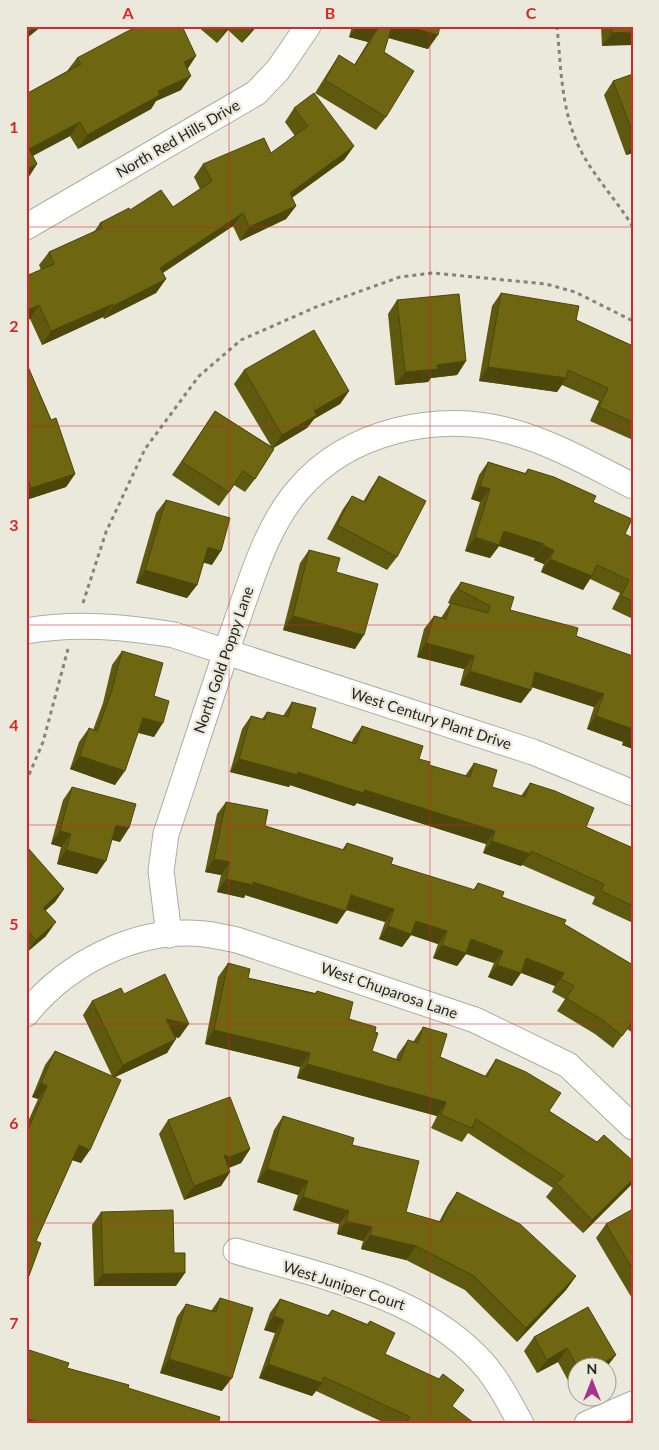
<svg xmlns="http://www.w3.org/2000/svg" width="659" height="1450" font-family="Lato,sans-serif">
<style>
.lines{fill:none;stroke-linecap:round;stroke-linejoin:round}
.minor-casing{stroke:#aead9f;stroke-width:27}
.path{stroke:#84847a;stroke-width:3;stroke-dasharray:4 4;stroke-linecap:butt}
.minor{stroke:#fff;stroke-width:25}
.wall{fill:#5f580f}
.shaded-wall{fill:#4d470c}
.building{fill:#6e6611;stroke:#4d470c}
.grid{fill:none;stroke:#d62828;stroke-width:1;stroke-opacity:0.55}
.labels{text-anchor:middle;stroke-width:5;stroke-linejoin:round;paint-order:stroke}
.street-label{font-size:15px;fill:#262621;stroke:#eae9db}
.neatline{fill:none;stroke:#d62828;stroke-width:2}
.grid-label{font-size:16px;text-anchor:middle;font-weight:bold;fill:#d62828}
</style>
<rect width="100%" height="100%" fill="#eae9db"/>
<g class="lines">
<defs>
<path id="minor" d="M 26,227 L 256,93 L 278,70 L 308,26
M 26,631 C 76,622 124,627 174,635 L 533,752 L 633,793
M 169,935 L 161,871 L 166,834 C 189,765 211,695 235,626 C 252,579 265,529 298,490 C 348,431 439,410 513,432 C 555,444 593,466 633,486
M 26,1014 C 67,963 137,927 204,934 C 215,935 226,938 237,940 L 475,1020 L 568,1065 L 633,1127
M 236,1251 C 318,1276 415,1293 477,1357 C 496,1376 508,1400 521,1424
M 587,1424 L 633,1404"/>
</defs>
<use href="#minor" class="minor-casing"/>
<path class="path" d="M 557,26 C 561,67 561,109 579,147 C 593,176 616,199 633,227
M 83,603 L 106,532 L 145,449 L 199,376 L 241,340 L 316,307 L 400,277 L 433,273 L 546,284 L 575,292 L 633,321
M 26,782 L 43,742 L 68,649"/>
<use href="#minor" class="minor"/>
</g>
<path class="wall" d="M 197,26 L 257,26 L 242,43 L 228,30 L 217,43 Z
M 352,26 L 440,26 L 428,49 L 388,38 L 384,52 L 386,117 L 376,130 L 315,93 L 330,69 L 339,55 L 354,65 L 368,42 L 349,37 Z
M 601,26 L 633,26 L 602,46 Z
M 77,58 L 188,69 L 181,90 L 156,101 L 151,109 L 78,149 L 70,136 L 33,156 L 37,164 L 28,178 L 26,94 L 67,71 Z
M 633,74 L 633,153 L 626,155 L 604,95 L 613,81 Z
M 294,108 L 354,146 L 344,160 L 292,198 L 296,206 L 286,219 L 240,241 L 233,226 L 163,273 L 166,279 L 156,293 L 104,319 L 103,317 L 42,345 L 30,319 L 26,320 L 26,276 L 41,270 L 39,265 L 49,252 L 94,232 L 100,223 L 130,210 L 173,207 L 200,189 L 194,177 L 203,164 L 271,153 L 295,136 L 285,122 Z
M 501,293 L 576,320 L 633,346 L 633,440 L 590,421 L 599,401 L 562,385 L 557,392 L 479,381 L 492,306 Z
M 397,300 L 466,361 L 457,375 L 431,378 L 428,382 L 395,385 L 388,314 Z
M 26,362 L 75,474 L 66,487 L 26,500 Z
M 244,370 L 349,391 L 340,404 L 314,419 L 307,428 L 273,448 L 255,479 L 245,492 L 234,485 L 219,506 L 172,475 L 215,411 L 271,446 L 234,384 Z
M 488,462 L 525,473 L 528,469 L 593,502 L 625,534 L 633,538 L 633,619 L 612,609 L 620,593 L 590,579 L 583,590 L 541,572 L 544,564 L 534,560 L 535,558 L 499,546 L 490,558 L 465,551 L 480,502 L 471,499 L 479,475 Z
M 379,476 L 397,557 L 387,570 L 327,539 L 343,509 L 352,496 L 363,502 L 370,490 Z
M 166,500 L 212,565 L 203,562 L 197,585 L 187,598 L 136,583 L 156,513 Z
M 309,550 L 336,572 L 355,649 L 283,630 L 300,563 Z
M 461,582 L 510,610 L 576,636 L 633,656 L 633,749 L 622,745 L 623,742 L 587,729 L 594,707 L 531,687 L 521,703 L 460,685 L 464,669 L 417,657 L 424,629 L 434,616 L 441,618 L 450,604 L 448,603 L 451,596 Z
M 122,651 L 154,696 L 154,737 L 138,733 L 115,785 L 70,769 L 79,742 L 89,728 L 93,730 L 103,703 L 112,665 Z
M 292,702 L 311,728 L 352,742 L 353,739 L 362,726 L 429,765 L 465,776 L 474,763 L 492,787 L 521,796 L 530,783 L 586,827 L 633,848 L 633,923 L 592,904 L 595,897 L 522,865 L 521,866 L 483,853 L 486,844 L 357,803 L 354,806 L 290,785 L 289,787 L 230,772 L 242,729 L 251,716 L 262,719 L 267,712 L 283,716 Z
M 72,787 L 120,842 L 112,840 L 97,874 L 57,864 L 61,847 L 51,844 L 63,800 Z
M 226,802 L 265,826 L 342,850 L 347,843 L 391,864 L 473,890 L 478,883 L 502,897 L 564,924 L 633,965 L 633,1033 L 627,1029 L 613,1048 L 595,1034 L 557,1011 L 565,999 L 552,992 L 555,986 L 521,973 L 512,986 L 488,977 L 494,963 L 466,954 L 457,966 L 433,958 L 438,944 L 411,935 L 402,947 L 379,939 L 385,922 L 346,910 L 337,924 L 245,895 L 244,898 L 217,892 L 221,875 L 205,872 L 217,814 Z
M 26,849 L 64,889 L 55,902 L 45,911 L 46,936 L 26,953 Z
M 228,963 L 248,978 L 315,993 L 317,991 L 349,1019 L 375,1032 L 372,1051 L 396,1059 L 398,1054 L 408,1040 L 413,1042 L 423,1027 L 440,1057 L 485,1076 L 496,1059 L 549,1111 L 597,1142 L 633,1161 L 633,1183 L 583,1233 L 546,1197 L 553,1188 L 468,1133 L 462,1142 L 431,1128 L 437,1116 L 297,1078 L 300,1067 L 205,1044 L 218,977 Z
M 124,994 L 179,1038 L 175,1037 L 167,1053 L 115,1077 L 81,1163 L 72,1160 L 36,1241 L 26,1284 L 26,1126 L 38,1099 L 32,1097 L 45,1065 L 55,1051 L 112,1076 L 83,1015 L 92,1001 Z
M 283,1116 L 352,1145 L 406,1212 L 439,1222 L 448,1205 L 457,1192 L 576,1276 L 566,1290 L 517,1342 L 465,1290 L 406,1260 L 361,1249 L 363,1241 L 337,1234 L 339,1224 L 293,1210 L 298,1195 L 257,1182 L 274,1130 Z
M 168,1120 L 250,1149 L 241,1163 L 229,1168 L 230,1172 L 221,1186 L 184,1200 L 159,1134 Z
M 633,1209 L 633,1300 L 596,1238 L 606,1224 Z
M 101,1212 L 174,1253 L 176,1286 L 94,1286 L 92,1225 Z
M 220,1298 L 222,1391 L 160,1373 L 177,1317 L 186,1304 L 211,1311 Z
M 280,1299 L 327,1316 L 332,1310 L 367,1324 L 370,1321 L 385,1354 L 474,1424 L 387,1424 L 316,1391 L 312,1396 L 259,1378 L 275,1333 L 264,1330 L 270,1313 Z
M 588,1307 L 606,1368 L 576,1368 L 576,1385 L 572,1388 L 558,1362 L 537,1373 L 524,1351 L 534,1337 Z"/>
<path class="shaded-wall" d="M 35,26 L 42,26 L 26,39 L 26,34 Z
M 229,26 L 231,26 L 217,43 L 226,30 Z
M 255,26 L 257,26 L 242,43 L 252,29 Z
M 357,26 L 370,26 L 378,28 L 368,42 L 349,37 Z
M 390,26 L 405,26 L 438,35 L 428,49 L 383,36 Z
M 633,32 L 633,45 L 602,46 L 612,33 Z
M 196,56 L 187,70 L 184,62 Z
M 191,76 L 181,90 L 156,101 L 151,109 L 78,149 L 87,135 L 158,91 Z
M 80,122 L 70,136 L 26,159 L 29,149 Z
M 354,146 L 344,160 L 280,206 L 290,193 Z
M 633,146 L 633,153 L 626,155 Z
M 37,164 L 28,178 L 26,179 L 26,170 Z
M 296,206 L 286,219 L 240,241 L 249,227 Z
M 243,213 L 233,226 L 150,281 L 160,268 Z
M 166,279 L 156,293 L 104,319 L 113,306 Z
M 113,304 L 103,317 L 42,345 L 51,331 Z
M 39,305 L 30,319 L 26,320 L 26,311 Z
M 466,361 L 457,375 L 431,378 L 428,382 L 395,385 L 405,372 L 437,365 Z
M 488,367 L 566,378 L 557,392 L 479,381 Z
M 349,391 L 340,404 L 314,419 L 307,428 L 272,449 L 282,435 L 314,411 Z
M 75,474 L 66,487 L 26,500 L 26,496 L 31,488 Z
M 480,486 L 490,489 L 480,502 L 471,499 Z
M 504,531 L 544,544 L 535,558 L 499,546 L 490,558 L 465,551 L 475,537 Z
M 544,546 L 554,550 L 544,564 L 534,560 Z
M 208,547 L 221,551 L 212,565 L 198,561 Z
M 550,559 L 592,576 L 583,590 L 541,572 Z
M 145,570 L 197,585 L 187,598 L 136,583 Z
M 293,616 L 364,635 L 355,649 L 283,630 Z
M 426,643 L 474,656 L 464,669 L 417,657 Z
M 470,671 L 531,690 L 521,703 L 460,685 Z
M 535,672 L 604,694 L 594,707 L 526,685 Z
M 596,716 L 633,729 L 623,742 L 587,729 Z
M 143,718 L 163,723 L 154,737 L 134,731 Z
M 632,731 L 633,732 L 633,749 L 622,745 Z
M 80,756 L 125,771 L 115,785 L 70,769 Z
M 239,759 L 298,772 L 365,790 L 495,831 L 486,844 L 357,803 L 354,806 L 290,785 L 289,787 L 230,772 Z
M 116,825 L 129,828 L 120,842 L 107,838 Z
M 60,831 L 71,834 L 61,847 L 51,844 Z
M 492,841 L 530,854 L 521,866 L 483,853 Z
M 66,850 L 106,861 L 97,874 L 57,864 Z
M 214,859 L 230,862 L 221,875 L 205,872 Z
M 226,879 L 253,882 L 346,911 L 337,924 L 245,895 L 244,898 L 217,892 Z
M 64,889 L 55,902 L 33,922 L 43,908 Z
M 351,895 L 394,909 L 385,922 L 342,908 Z
M 416,921 L 447,931 L 438,944 L 411,935 L 402,947 L 379,939 L 388,926 Z
M 56,922 L 46,936 L 26,953 L 36,940 Z
M 471,939 L 503,951 L 494,963 L 466,954 L 457,966 L 433,958 L 442,945 Z
M 526,958 L 564,973 L 555,986 L 517,971 Z
M 497,965 L 521,973 L 512,986 L 488,977 Z
M 166,1019 L 189,1024 L 179,1038 L 157,1032 Z
M 214,1030 L 310,1053 L 300,1067 L 205,1044 Z
M 176,1039 L 167,1053 L 113,1078 L 123,1065 Z
M 307,1064 L 446,1102 L 437,1116 L 297,1078 Z
M 41,1083 L 47,1086 L 38,1099 L 32,1097 Z
M 79,1145 L 90,1150 L 81,1163 L 69,1159 Z
M 250,1149 L 241,1163 L 220,1171 L 224,1155 Z
M 267,1169 L 308,1181 L 298,1195 L 257,1182 Z
M 230,1172 L 221,1186 L 184,1200 L 194,1186 Z
M 633,1179 L 633,1183 L 583,1233 L 592,1220 Z
M 303,1197 L 349,1211 L 339,1224 L 293,1210 Z
M 346,1221 L 372,1227 L 363,1241 L 337,1234 Z
M 370,1235 L 416,1246 L 406,1260 L 361,1249 Z
M 185,1273 L 176,1286 L 94,1286 L 103,1274 Z
M 576,1276 L 566,1290 L 517,1342 L 526,1328 Z
M 274,1316 L 284,1320 L 275,1333 L 264,1330 Z
M 567,1348 L 558,1362 L 537,1373 L 547,1360 Z
M 616,1355 L 606,1368 L 594,1368 Z
M 169,1359 L 232,1378 L 222,1391 L 160,1373 Z
M 268,1364 L 322,1383 L 312,1396 L 259,1378 Z
M 26,1418 L 43,1424 L 26,1424 Z"/>
<path class="building" d="M 26,26 L 35,26 L 26,34 Z
M 138,26 L 182,26 L 196,56 L 184,62 L 191,76 L 158,91 L 160,95 L 87,135 L 80,122 L 29,149 L 37,164 L 26,170 L 26,94 L 81,64 L 77,58 L 126,32 Z
M 222,26 L 229,26 L 226,30 Z
M 248,26 L 255,26 L 252,29 Z
M 370,26 L 392,26 L 384,52 L 414,71 L 386,117 L 325,80 L 339,55 L 355,65 L 378,28 Z
M 405,26 L 440,26 L 438,35 Z
M 611,26 L 633,26 L 633,32 L 612,33 Z
M 633,74 L 633,133 L 613,81 Z
M 314,93 L 354,146 L 290,193 L 296,206 L 249,227 L 243,213 L 160,268 L 166,279 L 113,306 L 113,304 L 51,331 L 39,305 L 26,311 L 26,276 L 54,264 L 49,252 L 102,228 L 100,223 L 129,208 L 130,210 L 161,190 L 173,207 L 212,181 L 203,164 L 264,138 L 271,153 L 308,126 L 294,108 Z
M 501,293 L 579,306 L 576,320 L 633,346 L 633,422 L 599,407 L 608,388 L 568,370 L 566,378 L 488,367 Z
M 459,294 L 466,361 L 437,365 L 438,369 L 405,372 L 397,300 Z
M 314,330 L 349,391 L 314,411 L 317,415 L 282,435 L 244,370 Z
M 26,362 L 51,420 L 56,418 L 75,474 L 31,488 L 26,473 Z
M 215,411 L 274,449 L 255,479 L 243,471 L 229,492 L 182,462 Z
M 488,462 L 526,474 L 528,469 L 554,477 L 596,496 L 593,502 L 632,519 L 625,534 L 633,538 L 633,601 L 621,596 L 629,580 L 597,565 L 592,576 L 550,559 L 554,550 L 544,546 L 544,544 L 504,531 L 499,545 L 475,537 L 490,489 L 480,486 Z
M 379,476 L 426,501 L 397,557 L 337,525 L 352,496 L 365,502 Z
M 166,500 L 230,518 L 221,551 L 208,547 L 197,585 L 145,570 Z
M 309,550 L 340,558 L 336,572 L 378,584 L 364,635 L 293,616 Z
M 461,582 L 514,597 L 510,610 L 578,628 L 576,636 L 633,656 L 633,732 L 632,731 L 633,729 L 596,716 L 604,694 L 535,672 L 531,690 L 470,671 L 474,656 L 426,643 L 434,616 L 446,619 L 451,603 L 488,613 L 490,606 L 458,589 Z
M 122,651 L 163,663 L 154,696 L 169,701 L 163,723 L 143,718 L 125,771 L 80,756 L 89,728 L 97,731 L 112,690 Z
M 292,702 L 316,708 L 311,728 L 356,744 L 362,726 L 423,746 L 419,759 L 430,762 L 429,765 L 470,777 L 474,763 L 497,770 L 492,787 L 525,797 L 530,783 L 555,791 L 594,808 L 586,827 L 633,848 L 633,906 L 601,891 L 604,884 L 531,851 L 530,854 L 492,841 L 495,831 L 365,790 L 363,793 L 298,772 L 298,775 L 239,759 L 251,716 L 265,720 L 267,712 L 288,717 Z
M 72,787 L 136,804 L 129,828 L 116,825 L 106,861 L 66,850 L 71,834 L 60,831 Z
M 226,802 L 268,810 L 265,826 L 344,850 L 347,843 L 393,858 L 391,864 L 475,890 L 478,883 L 504,892 L 502,897 L 566,920 L 564,924 L 633,965 L 633,1021 L 622,1036 L 604,1021 L 566,998 L 574,986 L 561,979 L 564,973 L 526,958 L 521,973 L 497,965 L 503,951 L 471,939 L 466,953 L 442,945 L 447,931 L 416,921 L 411,934 L 388,926 L 394,909 L 351,895 L 346,911 L 253,882 L 253,885 L 226,879 L 230,862 L 214,859 Z
M 28,848 L 64,889 L 43,908 L 56,922 L 36,940 L 26,929 L 26,849 Z
M 228,963 L 250,969 L 248,978 L 316,994 L 317,991 L 353,1002 L 349,1019 L 376,1027 L 375,1032 L 378,1033 L 372,1051 L 400,1061 L 408,1040 L 418,1043 L 423,1027 L 447,1034 L 440,1057 L 487,1077 L 496,1059 L 526,1072 L 561,1093 L 549,1111 L 597,1142 L 604,1135 L 633,1161 L 633,1179 L 592,1220 L 556,1183 L 564,1176 L 476,1119 L 472,1128 L 441,1115 L 446,1102 L 307,1064 L 310,1053 L 214,1030 Z
M 165,974 L 189,1024 L 166,1019 L 176,1039 L 123,1065 L 92,1001 L 121,988 L 124,994 Z
M 55,1051 L 121,1080 L 90,1150 L 79,1145 L 36,1241 L 41,1243 L 26,1284 L 26,1134 L 47,1086 L 41,1083 Z
M 230,1097 L 250,1149 L 230,1157 L 224,1155 L 230,1172 L 194,1186 L 168,1120 Z
M 283,1116 L 354,1138 L 352,1145 L 419,1161 L 406,1212 L 441,1222 L 457,1192 L 520,1224 L 576,1276 L 526,1328 L 474,1276 L 416,1246 L 370,1235 L 372,1227 L 346,1221 L 349,1211 L 303,1197 L 308,1181 L 267,1169 Z
M 633,1209 L 633,1270 L 606,1224 Z
M 173,1210 L 174,1253 L 185,1253 L 185,1273 L 103,1274 L 101,1212 Z
M 220,1298 L 253,1308 L 232,1378 L 169,1359 L 186,1304 L 216,1312 Z
M 280,1299 L 329,1316 L 332,1310 L 368,1325 L 370,1321 L 395,1333 L 385,1354 L 439,1379 L 443,1374 L 464,1390 L 452,1406 L 474,1423 L 474,1424 L 405,1424 L 410,1417 L 324,1377 L 322,1383 L 268,1364 L 284,1320 L 274,1316 Z
M 588,1307 L 616,1355 L 594,1368 L 578,1368 L 567,1348 L 547,1360 L 534,1337 Z
M 26,1349 L 69,1363 L 67,1368 L 129,1385 L 128,1388 L 220,1417 L 218,1424 L 43,1424 L 26,1418 Z"/>
<path class="grid" d="M 229,26 L 229,1424M 430,26 L 430,1424M 26,227 L 633,227M 26,426 L 633,426M 26,625 L 633,625M 26,825 L 633,825M 26,1024 L 633,1024M 26,1223 L 633,1223"/>
<g class="labels">
<g class="street-label">
<text transform="translate(178 139) rotate(-30)" y="5">North Red Hills Drive</text>
<text transform="translate(224 660) rotate(-71)" y="5">North Gold Poppy Lane</text>
<text transform="translate(431 719) rotate(18)" y="5">West Century Plant Drive</text>
<text transform="translate(389 991) rotate(19)" y="5">West Chuparosa Lane</text>
<text transform="translate(344 1286) rotate(18)" y="5">West Juniper Court</text>
</g>
</g>
<rect width="659" height="1450" fill="none" stroke="#eae9db" stroke-width="55"/>
<g transform="translate(592 1382)"><circle r="24" fill="#eae9db" stroke="#9c9b91"/>
<path d="M0-4L9 19L0 12L-9 19Z" fill="#a7328a"/>
<text y="-8" font-size="14" font-weight="bold" text-anchor="middle" fill="#262621">N</text>
</g>
<rect x="28" y="28" width="604" height="1394" class="neatline"/>
<g class="grid-label">
<text x="128" y="19">A</text>
<text x="330" y="19">B</text>
<text x="531" y="19">C</text>
<text x="14" y="133">1</text>
<text x="14" y="332">2</text>
<text x="14" y="531">3</text>
<text x="14" y="731">4</text>
<text x="14" y="930">5</text>
<text x="14" y="1129">6</text>
<text x="14" y="1329">7</text>
</g>
</svg>
